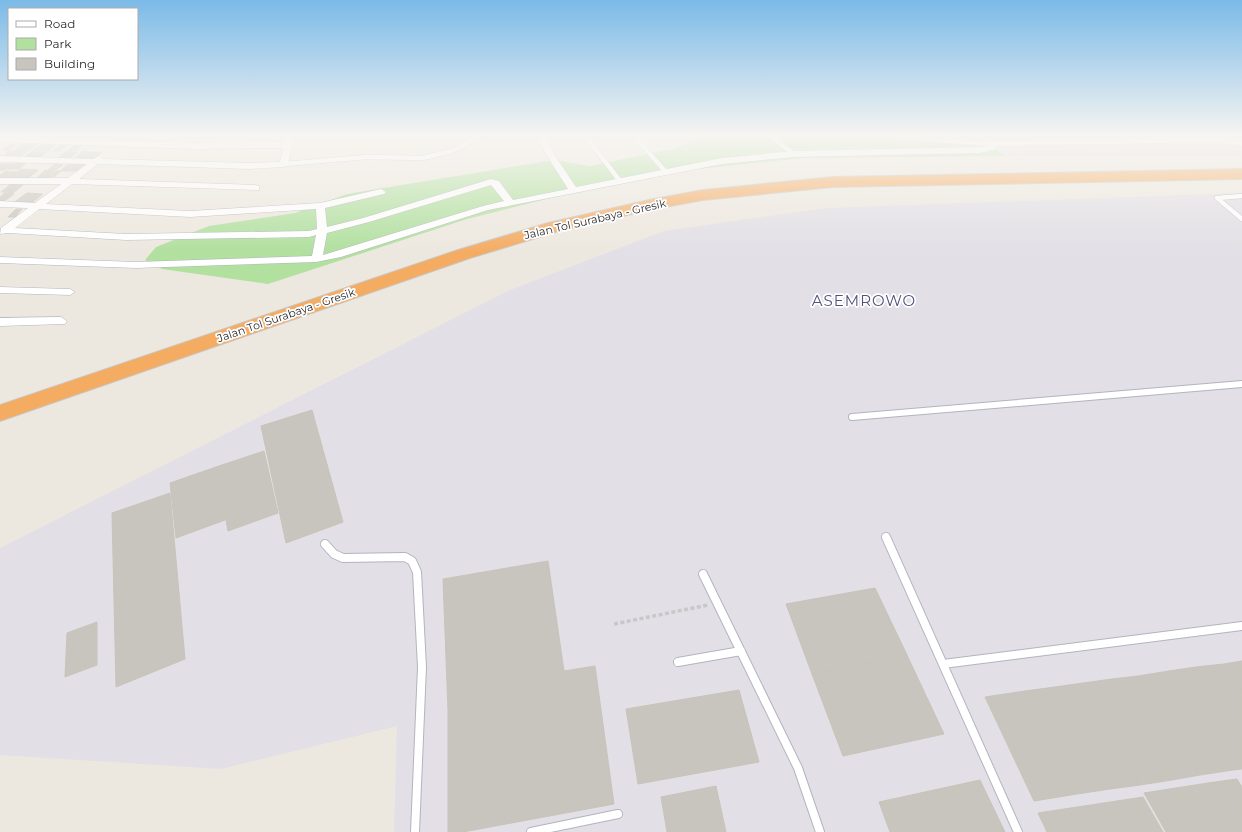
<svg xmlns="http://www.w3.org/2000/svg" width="1242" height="832" font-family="Montserrat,sans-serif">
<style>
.industrial{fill:#e2dfe6}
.green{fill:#b1e09f}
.building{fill:#c8c5bf;stroke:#c8c4b9}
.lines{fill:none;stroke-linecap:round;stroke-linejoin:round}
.lane-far2-casing{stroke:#b3b4be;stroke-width:5.5}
.lane-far1-casing{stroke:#b3b4be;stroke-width:8}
.lane-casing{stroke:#b3b4be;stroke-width:10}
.street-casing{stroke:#b3b4be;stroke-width:1}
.highway-casing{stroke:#c8c8c8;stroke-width:2}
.path{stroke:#c8c8c8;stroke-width:3.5;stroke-dasharray:4 2.5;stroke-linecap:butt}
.lane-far2{stroke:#fff;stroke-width:4.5}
.lane-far1{stroke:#fff;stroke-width:6}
.lane{stroke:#fff;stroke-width:8}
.street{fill:#fff;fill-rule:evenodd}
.highway{fill:#f4ac63;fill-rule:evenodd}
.labels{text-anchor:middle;stroke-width:3.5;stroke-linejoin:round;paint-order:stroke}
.far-street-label{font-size:11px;fill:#2c2c2c;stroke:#fff}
.quarter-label{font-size:15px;letter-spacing:1px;fill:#4f537a;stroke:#fff}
</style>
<rect width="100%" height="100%" fill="#ede8df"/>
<path class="industrial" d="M 978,136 L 1242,136 L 1242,156 L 1005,156 Z
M 1242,193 L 1242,832 L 394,832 L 397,726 L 221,769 L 0,755 L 0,548 L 510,290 L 664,231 L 826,208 Z"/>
<path class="green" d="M 704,136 L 978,136 L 1005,156 L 803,158 L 679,171 L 582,190 L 467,219 L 268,284 L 162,269 L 145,260 L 156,247 L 209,226 L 295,213 L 347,194 L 554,160 L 590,166 L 676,148 Z"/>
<path class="building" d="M 24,142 L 31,143 L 21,150 L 15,150 Z
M 13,143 L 18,143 L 8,151 L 3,150 Z
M 31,143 L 39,143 L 29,150 L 21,150 Z
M 43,143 L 51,143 L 42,150 L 34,150 Z
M 51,143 L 57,144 L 48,151 L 42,150 Z
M 62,144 L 68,144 L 60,151 L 53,151 Z
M 75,145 L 82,145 L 76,151 L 68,151 Z
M 9,151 L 15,151 L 5,159 L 0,159 Z
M 15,151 L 27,151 L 17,159 L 5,159 Z
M 32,151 L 46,152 L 37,160 L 22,159 Z
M 66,151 L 71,152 L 63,159 L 57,159 Z
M 83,151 L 89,152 L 80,160 L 73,160 Z
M 71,152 L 77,152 L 69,159 L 63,159 Z
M 89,152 L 94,152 L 85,160 L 80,160 Z
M 94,152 L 102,152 L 93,160 L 85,160 Z
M 17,162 L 27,162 L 19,169 L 8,169 Z
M 69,163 L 78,163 L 69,171 L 60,171 Z
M 78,163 L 90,164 L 81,171 L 69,171 Z
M 0,164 L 13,164 L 5,170 L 0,170 Z
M 55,164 L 63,165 L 56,170 L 48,170 Z
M 21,169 L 38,170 L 26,180 L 8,179 Z
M 45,170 L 54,171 L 45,179 L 36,179 Z
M 6,171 L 17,172 L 6,181 L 0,180 L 0,175 Z
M 55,171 L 61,171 L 54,177 L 48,177 Z
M 11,184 L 16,185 L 6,192 L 1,192 Z
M 16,185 L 23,185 L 13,193 L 6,192 Z
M 5,193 L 14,194 L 3,202 L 0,202 L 0,197 Z
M 27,193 L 43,194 L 29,205 L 13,203 Z
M 16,209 L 22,209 L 15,217 L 8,217 Z
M 312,410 L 343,522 L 286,543 L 261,426 Z
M 264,451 L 278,513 L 228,531 L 216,467 Z
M 216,467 L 225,520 L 176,538 L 170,483 Z
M 170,493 L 185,659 L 116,687 L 112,513 Z
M 548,561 L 564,671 L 595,666 L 614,804 L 463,832 L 448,832 L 448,710 L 443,579 Z
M 875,588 L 907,655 L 812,674 L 786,604 Z
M 97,622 L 97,665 L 65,677 L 67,633 Z
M 907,655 L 944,734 L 843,756 L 812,674 Z
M 1242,661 L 1242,690 L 1224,664 Z
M 1224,664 L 1242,690 L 1242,735 L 1196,667 Z
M 1196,667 L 1242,735 L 1242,769 L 1233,770 L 1169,671 Z
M 1169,671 L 1233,770 L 1200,775 L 1138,676 Z
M 1138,676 L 1200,775 L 1172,780 L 1112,679 Z
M 1112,679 L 1172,780 L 1140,785 L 1083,683 Z
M 1083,683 L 1140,785 L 1110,789 L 1055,687 Z
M 1055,687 L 1110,789 L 1077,794 L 1025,691 Z
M 739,690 L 759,762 L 638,784 L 626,709 Z
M 1025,691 L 1077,794 L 1034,801 L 985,697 Z
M 1237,779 L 1242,787 L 1242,832 L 1238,832 L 1208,783 Z
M 980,780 L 1005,832 L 890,832 L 879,802 Z
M 1208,783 L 1238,832 L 1201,832 L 1176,788 Z
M 716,786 L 726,832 L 667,832 L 661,797 Z
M 1176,788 L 1201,832 L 1166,832 L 1144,793 Z
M 1143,797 L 1163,832 L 1047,832 L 1038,813 Z"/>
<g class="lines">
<defs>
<path id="lane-far2" d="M 634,136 L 665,171
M 770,136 L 794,154
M 887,136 L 991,144
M 589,141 L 620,181
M 284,164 L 367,157 L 423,158 L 452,151 L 481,136
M 1242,196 L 1217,198 L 1242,219"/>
<path id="lane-far1" d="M 852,417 L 1242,384"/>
<path id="lane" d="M 886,537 L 1018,832
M 325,544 L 334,554 L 343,558 L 405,557 L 412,561 L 417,572 L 422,667 L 415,832
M 703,574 L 798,768 L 820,832
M 678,662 L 741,651
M 943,664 L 1242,626
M 531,832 L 618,814"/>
<path id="street" d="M 0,136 L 194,143 L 284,142 L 286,136 L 294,136 L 288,164 L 284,167 L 249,169 L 98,164 L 79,179 L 256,185 L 259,186 L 259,190 L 72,184 L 46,204 L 190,211 L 320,203 L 381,189 L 386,192 L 384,194 L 325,208 L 327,227 L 363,218 L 491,179 L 499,181 L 513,200 L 568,189 L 544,151 L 537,136 L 545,136 L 552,151 L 576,187 L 722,158 L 794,151 L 980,147 L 988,146 L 976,136 L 985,136 L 993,141 L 1216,136 L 1242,140 L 1242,146 L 1216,142 L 997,146 L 996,149 L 980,153 L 794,157 L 722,164 L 488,210 L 341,257 L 316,262 L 136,268 L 0,263 L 0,257 L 136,262 L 312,256 L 316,235 L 309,237 L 126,240 L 8,233 L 0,234 L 1,228 L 28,208 L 0,207 L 0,201 L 35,203 L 61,184 L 0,184 L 0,178 L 68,178 L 87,164 L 0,162 L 0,156 L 93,159 L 99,156 L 103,159 L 249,163 L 280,162 L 283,148 L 194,149 L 0,142 ZM 491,185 L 504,201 L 483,206 L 323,255 L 327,233 L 369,222 ZM 39,209 L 190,217 L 316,209 L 317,229 L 309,231 L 126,234 L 15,228 Z
M 0,287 L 70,289 L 75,292 L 70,295 L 0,293 Z
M 61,317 L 67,321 L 65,324 L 0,326 L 0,318 Z"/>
<path id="highway" d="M 1242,169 L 1242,179 L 833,187 L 703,200 L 649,210 L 559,231 L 470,258 L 0,421 L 0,405 L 458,250 L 548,223 L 649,200 L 703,190 L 833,177 Z"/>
</defs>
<use href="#lane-far2" class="lane-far2-casing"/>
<use href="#lane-far1" class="lane-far1-casing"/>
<use href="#lane" class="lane-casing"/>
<use href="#street" class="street-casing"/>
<use href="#highway" class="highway-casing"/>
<path class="path" d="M 614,624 L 708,605"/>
<use href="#lane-far2" class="lane-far2"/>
<use href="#lane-far1" class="lane-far1"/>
<use href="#lane" class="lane"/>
<use href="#street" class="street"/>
<use href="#highway" class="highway"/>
</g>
<linearGradient id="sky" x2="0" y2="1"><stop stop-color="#7bbae8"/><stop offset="0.54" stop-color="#f7f5f1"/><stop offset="1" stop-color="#f7f5f1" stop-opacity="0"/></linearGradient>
<rect width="1242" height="252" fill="url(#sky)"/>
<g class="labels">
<g class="far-street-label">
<text transform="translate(595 219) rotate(-13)" y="4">Jalan Tol Surabaya - Gresik</text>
<text transform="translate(286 315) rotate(-19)" y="4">Jalan Tol Surabaya - Gresik</text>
</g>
<g class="quarter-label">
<text x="864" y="306">ASEMROWO</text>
</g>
</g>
<rect x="8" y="8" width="130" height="72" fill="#ffffff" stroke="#ababab"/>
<rect x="16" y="21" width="20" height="6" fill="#ffffff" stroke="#ababab"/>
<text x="44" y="28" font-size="12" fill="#2c2c2c">Road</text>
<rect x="16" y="38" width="20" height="12" fill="#b1e09f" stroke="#ababab"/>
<text x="44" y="48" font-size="12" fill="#2c2c2c">Park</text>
<rect x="16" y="58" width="20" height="12" fill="#c8c5bf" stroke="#ababab"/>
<text x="44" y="68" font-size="12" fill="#2c2c2c">Building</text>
</svg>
